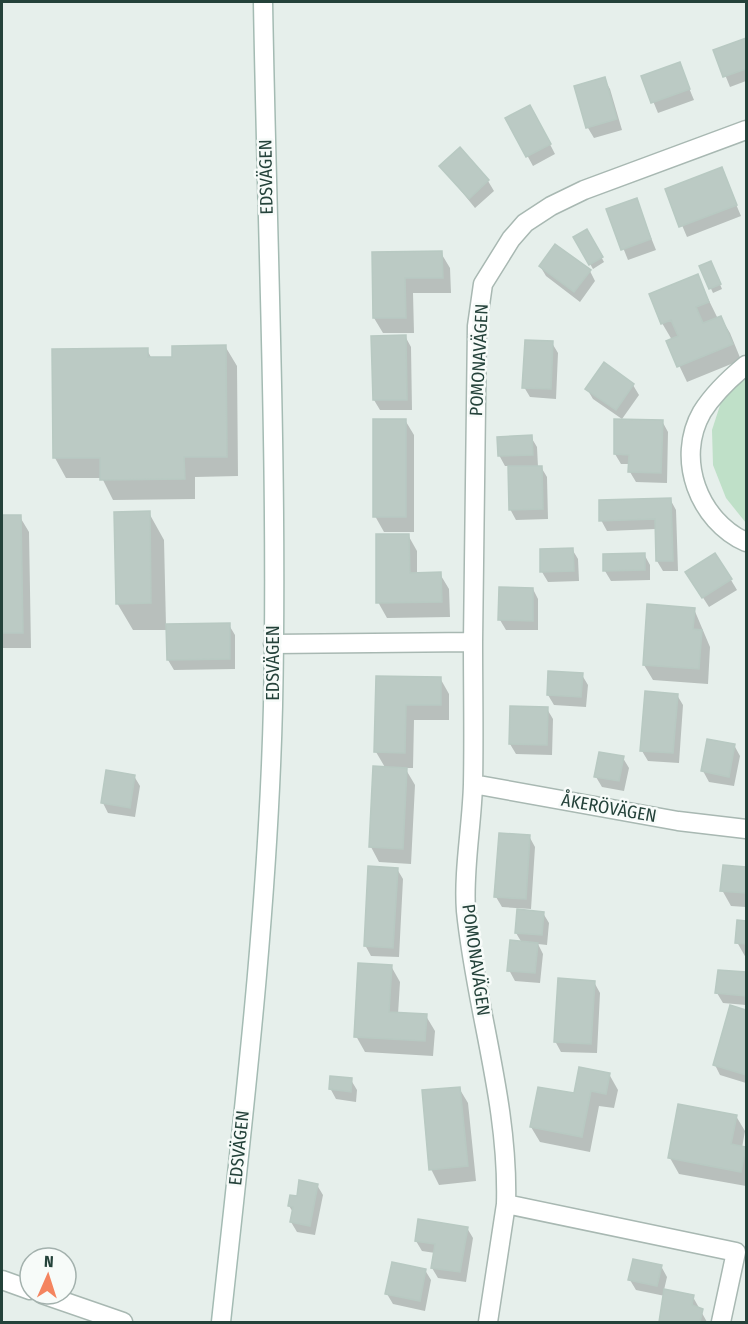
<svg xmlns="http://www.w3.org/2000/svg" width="748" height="1324" font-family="'Fira Sans Condensed',sans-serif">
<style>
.green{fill:#bfe0c8}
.shadow{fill:#0003}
.building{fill:#bbcac4;stroke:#b8c9c2;stroke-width:1.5}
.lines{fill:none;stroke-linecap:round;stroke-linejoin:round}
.street-casing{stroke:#a8b8b2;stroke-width:21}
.secondary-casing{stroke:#a4bbb3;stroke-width:21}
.street{stroke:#fff;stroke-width:18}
.secondary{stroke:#fff;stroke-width:18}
.labels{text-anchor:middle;stroke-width:5;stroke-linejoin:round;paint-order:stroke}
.street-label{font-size:18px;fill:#24423a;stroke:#f7fbf9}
</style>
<rect width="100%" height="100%" fill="#e6efeb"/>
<path class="green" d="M 746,367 L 746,523 L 726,498 L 713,465 L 712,430 L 723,396 Z"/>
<path class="shadow" d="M 746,40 L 746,81 L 730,87 L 715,50 Z
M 679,64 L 694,100 L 658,113 L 643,77 Z
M 604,79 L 610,89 L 622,130 L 594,138 L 588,128 L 576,87 Z
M 536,117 L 555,154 L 533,166 L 507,119 Z
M 441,166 L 488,181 L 494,191 L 475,208 Z
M 721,169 L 741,216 L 687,237 L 667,190 Z
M 636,200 L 656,250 L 628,260 L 608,210 Z
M 587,231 L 604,262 L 593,269 L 575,238 Z
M 441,253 L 450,268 L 451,293 L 413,293 L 414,333 L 383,333 L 374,318 L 374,254 Z
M 540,266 L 590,271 L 595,281 L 580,302 L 546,276 Z
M 701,267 L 713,268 L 722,289 L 713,293 Z
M 697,276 L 718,319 L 721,318 L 730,333 L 741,360 L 687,382 L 668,342 L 672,340 L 662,323 Z
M 405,336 L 411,347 L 412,410 L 380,410 L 374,400 L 373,337 Z
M 552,343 L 558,353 L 556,399 L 530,397 L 524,387 Z
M 225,346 L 237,366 L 238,476 L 195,477 L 195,499 L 113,500 L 102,478 L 66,478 L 55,458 L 54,351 L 147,350 L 152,359 L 173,358 Z
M 633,385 L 639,395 L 622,419 L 593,399 L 587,389 Z
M 405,420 L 414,435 L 414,532 L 384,532 L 375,516 Z
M 662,421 L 668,432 L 667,483 L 636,482 L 630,472 L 630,464 L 621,464 L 615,454 Z
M 531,437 L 537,447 L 538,467 L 541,467 L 547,477 L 548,519 L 516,520 L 510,509 L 509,466 L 505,466 L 499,455 Z
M 670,499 L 676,510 L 678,571 L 663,571 L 657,561 L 656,529 L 607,531 L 601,520 Z
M 149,513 L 164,540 L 166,626 L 229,625 L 235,635 L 235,669 L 174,670 L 168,660 L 168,630 L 133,630 L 117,603 Z
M 2,517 L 20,517 L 29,532 L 31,648 L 2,648 Z
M 408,535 L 417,551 L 417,574 L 440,574 L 449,589 L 450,617 L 387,618 L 378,602 Z
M 572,549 L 578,559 L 579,581 L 548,582 L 542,572 L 541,550 Z
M 644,554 L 650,565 L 650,580 L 611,581 L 605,571 L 604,555 Z
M 731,580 L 737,590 L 709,607 L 693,582 Z
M 533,589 L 538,599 L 538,630 L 506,630 L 500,620 Z
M 694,609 L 710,647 L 708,684 L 653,680 L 644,665 Z
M 582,675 L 588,685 L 586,707 L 554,705 L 548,695 Z
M 377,677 L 440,678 L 449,694 L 449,720 L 414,720 L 413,768 L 405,768 L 415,785 L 411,864 L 379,862 L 371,847 L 386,769 L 376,752 Z
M 677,695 L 683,705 L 679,763 L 648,761 L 642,751 Z
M 547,709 L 553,719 L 552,755 L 516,754 L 510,744 Z
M 734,745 L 740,756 L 734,786 L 709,782 L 703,771 Z
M 623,758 L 629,768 L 624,791 L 602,787 L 596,777 Z
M 134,776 L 140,786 L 135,817 L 108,813 L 103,803 Z
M 529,836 L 535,847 L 531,909 L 502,907 L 496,897 Z
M 724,866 L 746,868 L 746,907 L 731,906 L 722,890 Z
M 397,869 L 403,879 L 399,957 L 371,956 L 365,945 Z
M 543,913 L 549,923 L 547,945 L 538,944 L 543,954 L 540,983 L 515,981 L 509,970 L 522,943 L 516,933 Z
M 739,922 L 746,922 L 746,958 L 737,942 Z
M 391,966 L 400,982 L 398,1014 L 426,1016 L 435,1031 L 433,1056 L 365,1052 L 356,1036 Z
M 719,971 L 746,974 L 746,1005 L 723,1003 L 717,993 Z
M 594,982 L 600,993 L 597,1053 L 561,1052 L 555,1041 Z
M 731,1007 L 746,1011 L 746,1083 L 720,1075 L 715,1065 Z
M 609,1074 L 618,1090 L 614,1108 L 599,1106 L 590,1152 L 540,1142 L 531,1127 Z
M 351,1080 L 357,1090 L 356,1102 L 336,1099 L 330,1088 Z
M 459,1088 L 468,1103 L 476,1181 L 439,1185 L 431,1169 Z
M 736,1116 L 745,1131 L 742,1148 L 746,1151 L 746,1186 L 679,1174 L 670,1158 Z
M 317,1185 L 323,1195 L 315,1235 L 297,1232 L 291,1222 L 293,1212 L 289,1206 Z
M 467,1228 L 473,1238 L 466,1282 L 438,1278 L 432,1268 L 435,1253 L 422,1251 L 416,1241 Z
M 661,1266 L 667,1277 L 664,1290 L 693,1297 L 707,1322 L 660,1322 L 665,1296 L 636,1290 L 630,1280 Z
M 425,1270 L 431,1280 L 425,1311 L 393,1304 L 387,1294 Z"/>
<path class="building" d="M 746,38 L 746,69 L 723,77 L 713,50 Z
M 680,62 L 690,89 L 651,103 L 641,76 Z
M 605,77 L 617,119 L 586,128 L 574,86 Z
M 530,105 L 551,144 L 526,157 L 505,118 Z
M 460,147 L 489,180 L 469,199 L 439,166 Z
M 722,167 L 737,205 L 679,227 L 665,189 Z
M 637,198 L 651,239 L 621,250 L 606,209 Z
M 587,229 L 603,257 L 589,265 L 573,237 Z
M 555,244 L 591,270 L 574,292 L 539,266 Z
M 442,251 L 443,278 L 405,278 L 406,318 L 373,318 L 372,252 Z
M 711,261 L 721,284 L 709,289 L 699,266 Z
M 698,274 L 709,302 L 696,307 L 703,323 L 721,316 L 733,344 L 677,367 L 666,341 L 678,336 L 671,320 L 661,324 L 649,294 Z
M 406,335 L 407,400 L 373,400 L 371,336 Z
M 525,340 L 553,341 L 551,389 L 522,388 Z
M 226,345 L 227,457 L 184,457 L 185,479 L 100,480 L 100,458 L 53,458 L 52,349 L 148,348 L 148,357 L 172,357 L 172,346 Z
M 604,362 L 634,384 L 616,410 L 585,389 Z
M 373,419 L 406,419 L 406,517 L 373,517 Z
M 614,419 L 663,420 L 661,473 L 628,472 L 629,455 L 614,454 Z
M 532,435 L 533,455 L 498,456 L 497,437 Z
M 508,466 L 542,466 L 543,509 L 509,510 Z
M 671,498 L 673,561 L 656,561 L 655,519 L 599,521 L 599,500 Z
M 150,511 L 151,603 L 116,604 L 114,512 Z
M 2,515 L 21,515 L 23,633 L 2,633 Z
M 376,534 L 409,534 L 410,573 L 441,572 L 442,602 L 376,603 Z
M 573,548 L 574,571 L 540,572 L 540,549 Z
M 645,553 L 645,570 L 603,571 L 603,554 Z
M 715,553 L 732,579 L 702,598 L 685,572 Z
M 499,587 L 533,588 L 533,621 L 498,620 Z
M 647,604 L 695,608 L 693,629 L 702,630 L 699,669 L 643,665 Z
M 230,623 L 230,659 L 167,660 L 166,624 Z
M 548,671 L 583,673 L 581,697 L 547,695 Z
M 376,676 L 441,677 L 441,705 L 406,705 L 405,753 L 374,752 Z
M 645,691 L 678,694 L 673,753 L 640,751 Z
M 510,706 L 548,707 L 547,745 L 509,744 Z
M 707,739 L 735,744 L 729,777 L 701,771 Z
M 599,752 L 624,756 L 619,781 L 594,777 Z
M 373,766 L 407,768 L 403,849 L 369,847 Z
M 106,770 L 135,775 L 130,808 L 101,803 Z
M 499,833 L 530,835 L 526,899 L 494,897 Z
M 723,865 L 746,867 L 746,893 L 720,891 Z
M 368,866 L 398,868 L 393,948 L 364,946 Z
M 517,909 L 544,912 L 542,935 L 515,933 Z
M 737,920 L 746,921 L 746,944 L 735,943 Z
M 510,940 L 538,943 L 535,973 L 507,971 Z
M 358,963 L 392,965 L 389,1012 L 427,1014 L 425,1041 L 354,1037 Z
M 718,970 L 746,972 L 746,996 L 715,993 Z
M 558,978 L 595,981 L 591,1044 L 554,1042 Z
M 730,1005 L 746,1010 L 746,1075 L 713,1065 Z
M 579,1067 L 610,1073 L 606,1094 L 591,1091 L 582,1137 L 530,1127 L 538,1087 L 574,1093 Z
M 330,1076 L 352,1078 L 351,1092 L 329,1089 Z
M 460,1087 L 468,1166 L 429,1170 L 422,1090 Z
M 678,1104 L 737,1115 L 731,1144 L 746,1147 L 741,1172 L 668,1158 Z
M 299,1180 L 318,1184 L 310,1226 L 290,1222 L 293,1207 L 288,1206 L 290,1195 L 297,1196 Z
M 418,1219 L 468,1227 L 460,1272 L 431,1268 L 435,1244 L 415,1241 Z
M 633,1259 L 662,1265 L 657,1286 L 628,1280 Z
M 392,1262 L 426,1269 L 420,1301 L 385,1294 Z
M 664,1289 L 694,1295 L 692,1305 L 703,1309 L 700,1322 L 659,1322 Z"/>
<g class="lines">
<defs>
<path id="street" d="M 746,365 C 729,379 714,393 702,412 C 675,459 699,521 746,542
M 473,642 C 473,690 474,737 473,784 C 472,825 463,871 466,911 C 476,1010 509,1103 506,1204 L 736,1252 L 721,1322
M 273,644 L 473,642 L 477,326 L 483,284 L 511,239 L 525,223 L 551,206 L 584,190 L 746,130
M 473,784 L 678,821 L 746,829
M 2,1280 L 30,1290
M 42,1294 L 123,1322
M 488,1322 L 506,1204"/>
<path id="secondary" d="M 221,1322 C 243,1118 268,912 273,706 C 278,472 267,236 263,2"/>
</defs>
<use href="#street" class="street-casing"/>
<use href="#secondary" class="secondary-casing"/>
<use href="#street" class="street"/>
<use href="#secondary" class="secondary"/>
</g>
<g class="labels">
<g class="street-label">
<text transform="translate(266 177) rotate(-91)" y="6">EDSVÄGEN</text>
<text transform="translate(479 360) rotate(-87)" y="6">POMONAVÄGEN</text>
<text transform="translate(273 663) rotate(-90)" y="6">EDSVÄGEN</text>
<text transform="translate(609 808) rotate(10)" y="6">ÅKERÖVÄGEN</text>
<text transform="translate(476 960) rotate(82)" y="6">POMONAVÄGEN</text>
<text transform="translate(239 1148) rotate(-84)" y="6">EDSVÄGEN</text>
</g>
</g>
<rect width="748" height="1324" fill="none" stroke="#24423a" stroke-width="6"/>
<g transform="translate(48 1276) rotate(3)"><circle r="28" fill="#f7fbf9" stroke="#a3b1ad" stroke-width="1.5"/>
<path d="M0-4.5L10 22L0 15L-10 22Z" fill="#f4845f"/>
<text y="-9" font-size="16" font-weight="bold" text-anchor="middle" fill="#24423a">N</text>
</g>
</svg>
